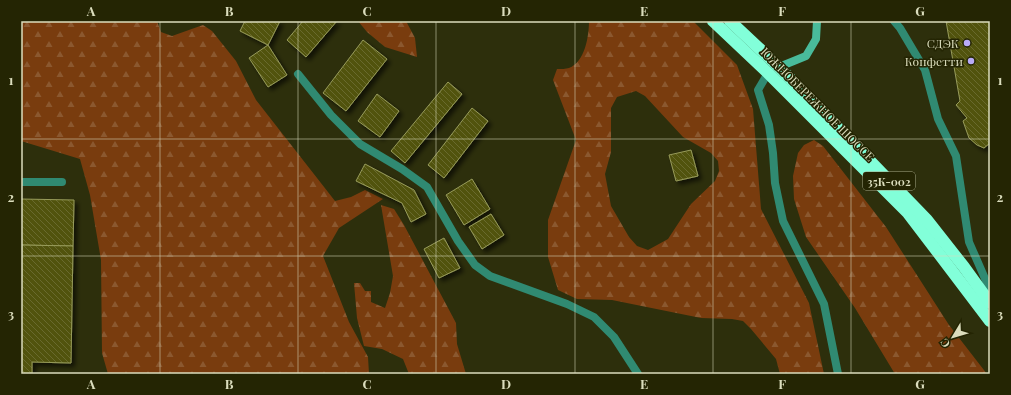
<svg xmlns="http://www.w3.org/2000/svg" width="1011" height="395" font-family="'Playfair Display',serif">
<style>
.forest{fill:url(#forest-firs);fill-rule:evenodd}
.building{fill:url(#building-back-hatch);stroke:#979b5a;filter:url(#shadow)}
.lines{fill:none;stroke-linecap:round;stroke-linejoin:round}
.lane{stroke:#308a72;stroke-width:8}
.street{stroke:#308a72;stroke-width:8}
.secondary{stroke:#49bb9b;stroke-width:8}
.highway{stroke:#82ffd9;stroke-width:12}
.grid{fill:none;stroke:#dbddbd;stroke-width:1;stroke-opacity:0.55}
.poi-dot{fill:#b8abf7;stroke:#242503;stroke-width:1.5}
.labels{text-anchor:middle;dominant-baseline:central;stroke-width:3;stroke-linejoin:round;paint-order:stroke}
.shield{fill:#242503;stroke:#a4a685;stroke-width:1}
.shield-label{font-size:11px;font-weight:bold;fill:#dbddbd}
.poi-label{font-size:12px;fill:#dbddbd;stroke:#242503;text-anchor:end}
.street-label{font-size:12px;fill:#dbddbd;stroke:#242503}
.neatline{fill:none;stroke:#dbddbd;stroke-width:1.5}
.grid-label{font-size:13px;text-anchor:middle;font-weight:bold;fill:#dbddbd}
</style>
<defs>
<pattern id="forest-firs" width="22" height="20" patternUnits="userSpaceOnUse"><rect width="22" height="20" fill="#793c0e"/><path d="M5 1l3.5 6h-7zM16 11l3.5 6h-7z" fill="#8b582f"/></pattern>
<pattern id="building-back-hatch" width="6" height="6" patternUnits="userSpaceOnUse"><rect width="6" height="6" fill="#51530d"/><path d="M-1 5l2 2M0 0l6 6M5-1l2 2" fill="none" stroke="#696b2e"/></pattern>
<filter id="shadow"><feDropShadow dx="3.5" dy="3.5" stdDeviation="2" flood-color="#0009"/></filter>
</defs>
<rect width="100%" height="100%" fill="#2d2f0c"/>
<g class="forest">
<path d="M 21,21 L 157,21 L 161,32 L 172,36 L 203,25 L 212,31 L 236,61 L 256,100 L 335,201 L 351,197 L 365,190 L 383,199 L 339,228 L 323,256 L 349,322 L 368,357 L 369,374 L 108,374 L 102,353 L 101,260 L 90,195 L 80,159 L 21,141 Z"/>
<path d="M 358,21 L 406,21 L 415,38 L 417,57 L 385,47 L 367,32 Z"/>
<path d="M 589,21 L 693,21 L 737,65 L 753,109 L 761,209 L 809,303 L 824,374 L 780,374 L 776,359 L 751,329 L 743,321 L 732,319 L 701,318 L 612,300 L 577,299 L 558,290 L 548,257 L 548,220 L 576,140 L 553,80 L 557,69 C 561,69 566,69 569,68 C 585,62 589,36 589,21 ZM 636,91 L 645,96 L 683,137 L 711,153 L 718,161 L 719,171 L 715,181 L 691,204 L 668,239 L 648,250 L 637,246 L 629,237 L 611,206 L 605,174 L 611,152 L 611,108 L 617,97 Z"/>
<path d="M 814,140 L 823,146 L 886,227 L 949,325 L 987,374 L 895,374 L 855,308 L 806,237 L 794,199 L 793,176 L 798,153 L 804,145 Z"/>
<path d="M 381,205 L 394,209 L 404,225 L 456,323 L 457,344 L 466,374 L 409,374 L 403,359 L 382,349 L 364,346 L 357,318 L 354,283 L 360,283 L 365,291 L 371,291 L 371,302 L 385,308 L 390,293 L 393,276 Z"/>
</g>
<g class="building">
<path d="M 245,21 L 280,21 L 268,45 L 240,31 Z"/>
<path d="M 303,21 L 337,21 L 306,57 L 287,40 Z"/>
<path d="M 946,21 L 990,21 L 990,143 L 984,148 L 977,145 L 969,138 L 963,121 L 967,118 L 956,105 L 960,101 Z"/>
<path d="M 363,40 L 387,59 L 346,111 L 323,93 Z"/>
<path d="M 268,45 L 287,75 L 268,87 L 249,58 Z"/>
<path d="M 448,82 L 462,94 L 405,163 L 391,151 Z"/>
<path d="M 377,94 L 399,111 L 380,137 L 358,121 Z"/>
<path d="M 472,108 L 488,121 L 444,178 L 428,165 Z"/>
<path d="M 691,150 L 698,176 L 676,181 L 669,155 Z"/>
<path d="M 365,164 L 414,190 L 426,214 L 411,222 L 402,203 L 356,181 Z"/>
<path d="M 472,179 L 490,209 L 464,225 L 446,195 Z"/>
<path d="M 21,199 L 74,200 L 73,246 L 21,245 Z"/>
<path d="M 491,214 L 504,235 L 482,249 L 469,227 Z"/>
<path d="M 444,238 L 460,268 L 439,278 L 424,249 Z"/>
<path d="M 22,245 L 73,246 L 71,363 L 32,362 L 32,374 L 21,374 Z"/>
</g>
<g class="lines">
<g class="lane">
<path d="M 894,21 L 900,28 L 925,70 L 938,119 L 956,156 L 969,242 L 990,290"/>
<path d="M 298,74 L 331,115 L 360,144 L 402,169 L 427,187 L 458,241 L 475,265 L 490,276 L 567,304 L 594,317 L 614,337 L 638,374"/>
<path d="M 21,182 L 62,182"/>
</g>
<path class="street" d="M 768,73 L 758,90 L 769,125 L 773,153 L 775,183 L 783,221 L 824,304 L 838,374"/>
<path class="secondary" d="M 779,67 L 806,56 L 816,39 L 817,21"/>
<g class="highway">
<path d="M 713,21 L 768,73 L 908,213 L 990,321"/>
<path d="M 730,21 L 779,67 L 927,220 L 964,267 L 990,303"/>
</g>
</g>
<path class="grid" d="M 160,21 L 160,374M 298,21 L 298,374M 436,21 L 436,374M 575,21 L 575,374M 713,21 L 713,374M 851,21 L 851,374M 21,139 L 990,139M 21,256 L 990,256"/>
<g class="poi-dot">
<circle cx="967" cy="43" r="4"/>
<circle cx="971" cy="61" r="4"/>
</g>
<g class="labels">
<rect class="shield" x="863" y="172" width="52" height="18" rx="3"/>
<g class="shield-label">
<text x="889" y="181">35К-002</text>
</g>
<g class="poi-label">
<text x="959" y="43">СДЭК</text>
<text x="963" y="61">Конфетти</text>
</g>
<g class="street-label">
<text transform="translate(818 104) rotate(45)">ЮЖНОБЕРЕЖНОЕ ШОССЕ</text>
</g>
</g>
<rect width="1011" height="395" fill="none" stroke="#242503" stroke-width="44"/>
<g transform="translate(953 337) rotate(232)" stroke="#242503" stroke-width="3" paint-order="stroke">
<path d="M0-3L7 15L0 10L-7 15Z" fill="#dbddbd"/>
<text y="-6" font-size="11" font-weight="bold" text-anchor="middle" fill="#dbddbd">С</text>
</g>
<rect x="22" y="22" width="967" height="351" class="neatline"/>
<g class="grid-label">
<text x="91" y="16">A</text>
<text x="229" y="16">B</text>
<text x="367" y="16">C</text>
<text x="506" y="16">D</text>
<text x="644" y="16">E</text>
<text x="782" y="16">F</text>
<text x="920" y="16">G</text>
<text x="11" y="85">1</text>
<text x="1000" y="85">1</text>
<text x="11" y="202">2</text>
<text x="1000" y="202">2</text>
<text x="11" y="319">3</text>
<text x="1000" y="319">3</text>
<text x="91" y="389">A</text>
<text x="229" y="389">B</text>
<text x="367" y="389">C</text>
<text x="506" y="389">D</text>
<text x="644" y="389">E</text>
<text x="782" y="389">F</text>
<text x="920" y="389">G</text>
</g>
</svg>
